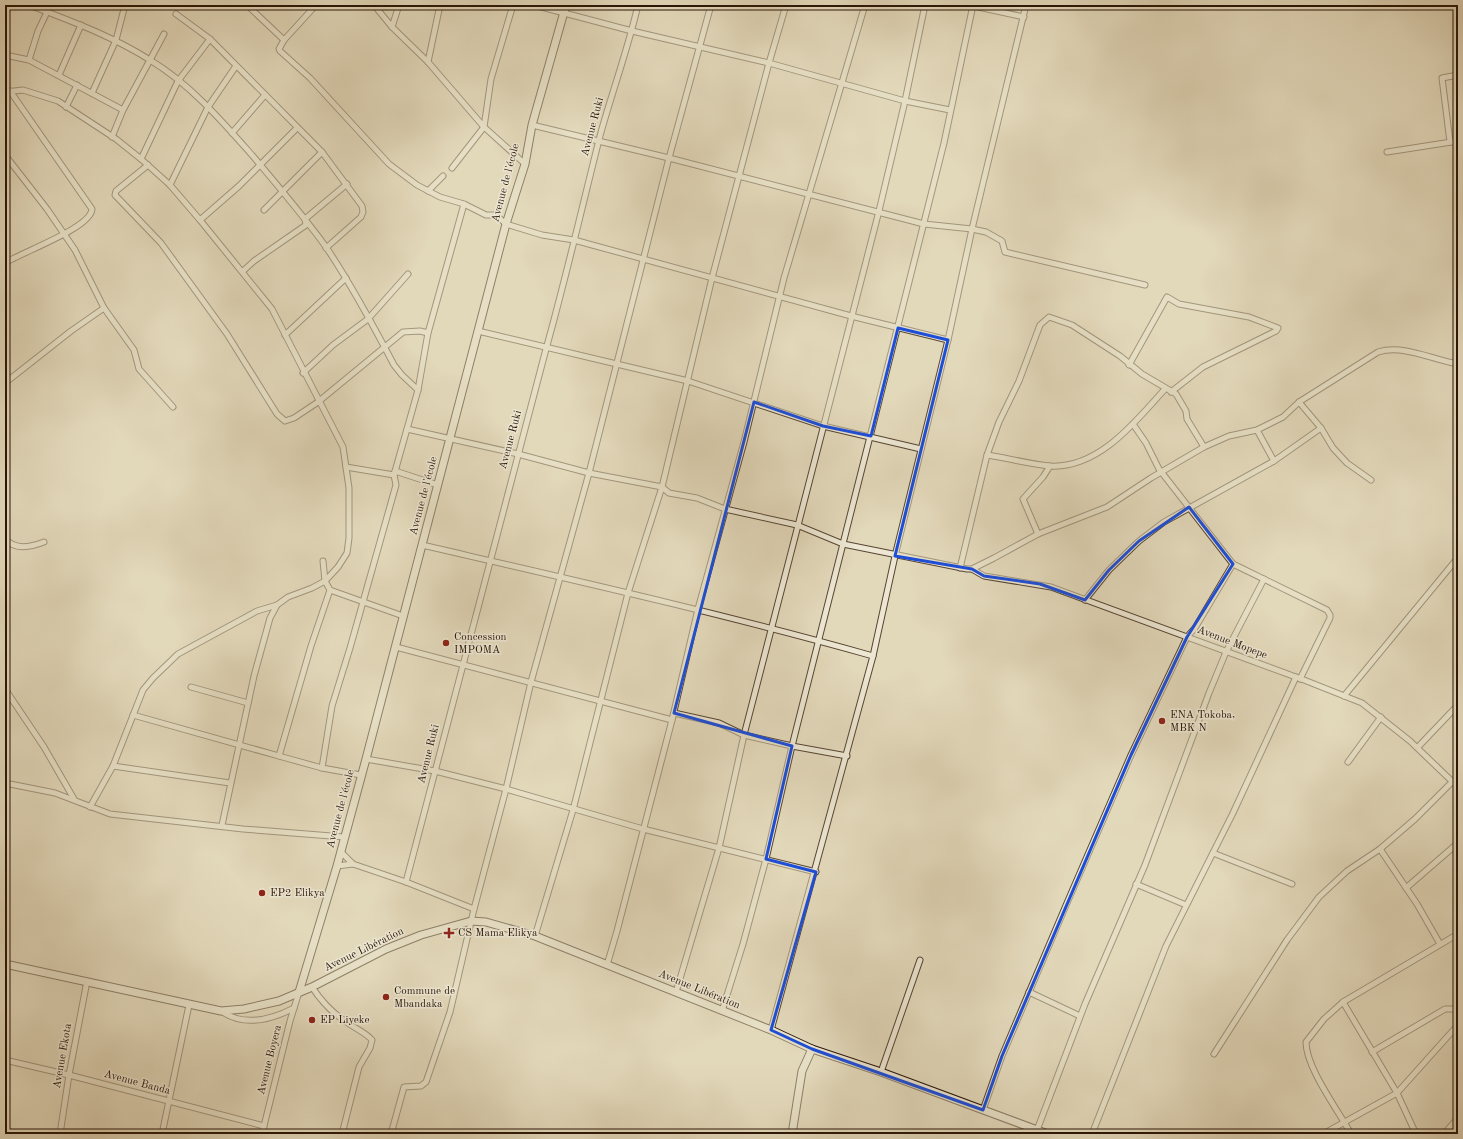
<svg xmlns="http://www.w3.org/2000/svg" width="1463" height="1139" font-family="'Old Standard TT',serif">
<style>
.lines{fill:none;stroke-linecap:round;stroke-linejoin:round}
.street-casing{stroke:#574633;stroke-width:7}
.secondary-casing{stroke:#291506;stroke-width:9}
.street{stroke:#ece6d2;stroke-width:5}
.secondary{stroke:#ece6d2;stroke-width:7}
.marked{fill:none;stroke:#1d4ed8;stroke-width:3;stroke-linejoin:round}
.poi-dot{fill:#8f2418;stroke:#ece6d2;stroke-width:1.5}
.labels{text-anchor:middle;dominant-baseline:central;stroke-width:3;stroke-linejoin:round;paint-order:stroke}
.street-label{font-size:11px;fill:#291506;stroke:#ece6d2}
.poi-label{font-size:11px;fill:#291506;stroke:#ece6d2;text-anchor:start}
</style>
<rect width="100%" height="100%" fill="#e2d8ba"/>
<filter id="stains"><feTurbulence type="fractalNoise" baseFrequency=".005" numOctaves="4"/><feColorMatrix values="0 0 0 0 .2 0 0 0 0 .09 0 0 0 0 .02 0 0 0 .5 -.17"/></filter>
<radialGradient id="worn" r=".72"><stop offset=".6" stop-color="#630" stop-opacity="0"/><stop offset="1" stop-color="#630" stop-opacity=".3"/></radialGradient>
<g class="lines">
<g class="street-casing">
<g id="street">
<path d="M 29,5 C 71,21 112,36 150,60 C 190,84 222,121 252,155 C 277,185 303,215 326,247 C 351,284 373,325 394,365 L 402,375 L 418,390"/>
<path d="M 247,5 L 284,40"/>
<path d="M 316,5 L 284,40 L 279,49 L 280,51 L 310,78 L 389,164 L 417,185 L 440,197 L 464,204 L 486,215 L 496,215 L 506,224 L 542,235 L 574,240 L 851,316 L 948,340"/>
<path d="M 374,5 L 392,27 L 428,62 L 484,127 L 525,164"/>
<path d="M 534,5 L 632,31 L 769,63 L 905,101 L 950,110"/>
<path d="M 969,5 L 1024,17"/>
<path d="M 176,14 L 210,39 L 322,152 L 362,206 L 363,212 L 361,217 L 326,248"/>
<path d="M 5,16 L 9,5"/>
<path d="M 392,27 L 399,5"/>
<path d="M 5,55 L 29,60 L 123,110"/>
<path d="M 29,60 L 38,31 L 47,12"/>
<path d="M 428,62 L 440,5"/>
<path d="M 59,75 L 81,25"/>
<path d="M 5,92 L 23,90 L 58,101 L 116,139 L 141,159 L 170,185 L 200,220 L 272,309 L 343,447 L 349,488 L 349,538 L 347,553 L 338,567 L 325,581 L 312,588 L 288,597 L 277,605 L 270,618 L 254,676 L 222,825"/>
<path d="M 92,93 L 116,40 L 125,5"/>
<path d="M 66,107 L 77,85"/>
<path d="M 532,125 L 669,158 L 924,224 L 972,229 L 986,232 L 1002,241 L 1005,252 L 1145,285"/>
<path d="M 232,133 L 265,95"/>
<path d="M 112,137 L 123,110 L 164,34"/>
<path d="M 1450,142 L 1442,78 L 1458,75"/>
<path d="M 1387,152 L 1458,141"/>
<path d="M 5,155 L 47,209 L 75,250 L 104,308 L 71,331 L 5,383"/>
<path d="M 141,159 L 178,81 L 210,39"/>
<path d="M 148,165 L 116,191 L 115,195 L 161,243 L 227,334 L 277,414 L 285,421 L 294,418 L 318,402 L 403,332 L 420,331 L 428,333 L 418,390 L 394,475 L 346,467"/>
<path d="M 452,168 L 484,127 L 491,79 L 513,5"/>
<path d="M 170,185 L 208,107 L 236,66"/>
<path d="M 428,191 L 443,176"/>
<path d="M 264,210 L 322,152"/>
<path d="M 200,220 L 239,186 L 297,128"/>
<path d="M 5,263 C 22,252 91,228 92,209 L 10,91"/>
<path d="M 243,271 L 254,261 L 306,225 L 305,219 L 347,184"/>
<path d="M 104,308 L 134,350 L 139,369 L 173,407"/>
<path d="M 478,331 L 688,381 L 823,426 L 921,449"/>
<path d="M 428,333 L 464,204"/>
<path d="M 285,335 L 346,278"/>
<path d="M 1129,365 L 1167,297 L 1179,304 L 1249,317 L 1278,328 L 1276,331 L 1203,367 L 1171,392"/>
<path d="M 303,373 L 333,345 L 368,319 L 408,274"/>
<path d="M 1299,402 L 1321,428 L 1333,448 L 1347,463 L 1371,480"/>
<path d="M 407,429 L 518,454 L 589,473 L 662,487 L 669,493 L 697,498 L 725,509 L 797,525 L 843,544 L 967,569 L 972,569 L 994,558 L 1038,534 L 1107,507 L 1151,478 L 1204,447 L 1229,436 L 1257,430 L 1283,417 L 1299,402 L 1378,352 C 1404,344 1432,360 1458,364"/>
<path d="M 1257,430 L 1274,461"/>
<path d="M 987,455 C 1007,458 1029,464 1050,466 C 1099,469 1136,421 1165,389"/>
<path d="M 395,471 L 438,485"/>
<path d="M 1038,534 L 1023,499 L 1043,477 L 1050,466"/>
<path d="M 5,538 C 14,551 31,547 44,542"/>
<path d="M 422,545 C 573,580 724,614 873,656"/>
<path d="M 323,561 L 325,581 L 330,590 L 403,616"/>
<path d="M 1233,564 L 1327,610 L 1330,615 L 1330,618 L 1300,679"/>
<path d="M 960,568 L 987,455 L 999,422 L 1019,381 L 1040,325 L 1049,317 L 1072,325 L 1120,356 L 1142,374 L 1176,394 L 1186,411 L 1187,419 L 1204,447"/>
<path d="M 972,569 L 984,576 L 1051,587 L 1304,680 L 1362,703 L 1410,741 L 1458,787"/>
<path d="M 1085,600 L 1109,570 L 1139,541 L 1164,522 L 1274,461 L 1321,428"/>
<path d="M 396,647 L 672,720"/>
<path d="M 191,687 L 248,703"/>
<path d="M 5,689 L 44,747 L 74,799"/>
<path d="M 1344,696 L 1456,560"/>
<path d="M 674,713 L 719,723 L 744,735 L 792,746 L 847,756"/>
<path d="M 133,715 L 286,758 L 322,768 L 361,775"/>
<path d="M 1418,747 L 1458,705"/>
<path d="M 279,756 L 311,646 L 330,590"/>
<path d="M 366,759 L 435,771 L 506,789 L 643,829 L 816,872"/>
<path d="M 1348,762 L 1381,717"/>
<path d="M 113,766 L 230,783"/>
<path d="M 322,768 L 332,706 L 350,648 L 396,485 L 394,475"/>
<path d="M 5,783 L 55,793 L 110,814 L 243,829 L 344,837"/>
<path d="M 90,807 L 113,766 L 143,690 L 153,678 L 178,654 L 257,611 L 277,605"/>
<path d="M 1380,849 L 1417,904 L 1440,944"/>
<path d="M 341,852 L 353,864 L 406,882 L 474,909"/>
<path d="M 1213,853 L 1292,884"/>
<path d="M 337,866 L 353,864"/>
<path d="M 406,882 L 546,349 C 566,278 582,207 600,136 C 612,92 628,49 638,5"/>
<path d="M 1136,884 L 1186,905"/>
<path d="M 1406,888 L 1458,843"/>
<path d="M 535,936 L 573,810 L 628,593 L 662,487 L 712,278 L 769,63 L 786,5"/>
<path d="M 607,965 L 617,931 L 672,720 L 698,609 L 744,442 L 784,278 L 865,5"/>
<path d="M 312,987 C 323,1004 334,1015 351,1025 C 358,1030 366,1033 372,1040 L 370,1048 L 359,1067 L 342,1134"/>
<path d="M 676,992 L 719,848 L 744,735 L 879,211 L 905,101 L 925,5"/>
<path d="M 1029,992 L 1080,1016"/>
<path d="M 221,1011 C 244,1027 271,1020 294,1008"/>
<path d="M 722,1011 L 743,944 L 766,859 L 792,746 L 944,143 L 973,5"/>
<path d="M 771,1030 L 873,656 L 895,556 L 948,340 L 972,229 L 1026,5"/>
<path d="M 1372,1052 L 1445,1009 L 1458,1009"/>
<path d="M 1214,1054 L 1287,940 L 1319,897 L 1347,871 L 1380,849 L 1415,819 L 1452,782"/>
<path d="M 5,1060 L 69,1075 L 264,1126"/>
<path d="M 881,1072 L 920,960"/>
<path d="M 983,1110 L 1002,1056 L 1067,903 L 1131,755 L 1187,637 L 1195,628 L 1233,564 L 1159,469 L 1146,443 L 1133,424"/>
<path d="M 1037,1130 L 1085,1004 L 1145,865 L 1209,693 L 1226,652 L 1264,579"/>
<path d="M 60,1134 L 69,1075 L 87,981"/>
<path d="M 162,1134 L 189,1005"/>
<path d="M 262,1134 L 290,1021 L 299,992"/>
<path d="M 391,1134 L 404,1087 L 421,1086 L 426,1082 L 450,1012 L 474,909 L 506,789 L 531,682 L 589,473 L 669,158 L 711,5"/>
<path d="M 1092,1134 L 1166,946 L 1233,813 L 1296,677"/>
<path d="M 1323,1134 L 1397,1093 L 1343,1002"/>
<path d="M 1351,1134 C 1338,1110 1306,1068 1306,1042 L 1324,1019 L 1343,1002 L 1458,934"/>
<path d="M 1416,1134 L 1397,1093 L 1458,1025"/>
<path d="M 1444,1134 L 1458,1118"/>
</g>
</g>
<g class="secondary-casing">
<g id="secondary">
<path d="M 5,964 L 221,1011 L 244,1009 L 279,1001 L 312,987 L 386,949 L 421,935 L 471,921 L 486,922 L 535,936 L 771,1030 L 812,1049 L 881,1072 L 1048,1134"/>
<path d="M 299,992 L 337,866 L 366,759 L 506,224 L 525,164 L 532,125 L 566,5"/>
<path d="M 792,1134 L 802,1071 L 812,1049"/>
</g>
</g>
<use href="#street" class="street"/>
<use href="#secondary" class="secondary"/>
</g>
<path d="M0 0H1463V1139H0ZM 898,328 L 948,340 L 895,556 L 972,569 L 984,576 L 1040,584 L 1085,600 L 1109,570 L 1139,541 L 1189,507 L 1233,564 L 1187,637 L 1131,755 L 1002,1056 L 983,1110 L 812,1049 L 771,1030 L 816,872 L 766,859 L 792,746 L 674,713 L 754,402 L 823,426 L 871,436 Z" fill="#e2d8ba" fill-opacity=".55" fill-rule="evenodd"/>
<path class="marked" d="M 898,328 L 948,340 L 895,556 L 972,569 L 984,576 L 1040,584 L 1085,600 L 1109,570 L 1139,541 L 1189,507 L 1233,564 L 1187,637 L 1131,755 L 1002,1056 L 983,1110 L 812,1049 L 771,1030 L 816,872 L 766,859 L 792,746 L 674,713 L 754,402 L 823,426 L 871,436 Z"/>
<g class="poi-dot">
<circle cx="446" cy="643" r="4"/>
<circle cx="1162" cy="721" r="4"/>
<circle cx="262" cy="893" r="4"/>
<path d="M447 927h4v4h4v4h-4v4h-4v-4h-4v-4h4z"/>
<circle cx="386" cy="997" r="4"/>
<circle cx="312" cy="1020" r="4"/>
</g>
<g class="labels">
<g class="street-label">
<text transform="translate(593 127) rotate(-75)">Avenue Ruki</text>
<text transform="translate(506 183) rotate(-75)">Avenue de l'école</text>
<text transform="translate(511 440) rotate(-75)">Avenue Ruki</text>
<text transform="translate(424 496) rotate(-75)">Avenue de l'école</text>
<text transform="translate(1232 643) rotate(21)">Avenue Mopepe</text>
<text transform="translate(429 754) rotate(-76)">Avenue Ruki</text>
<text transform="translate(341 809) rotate(-75)">Avenue de l'école</text>
<text transform="translate(364 950) rotate(-26)">Avenue Libération</text>
<text transform="translate(699 990) rotate(22)">Avenue Libération</text>
<text transform="translate(63 1056) rotate(-80)">Avenue Ekota</text>
<text transform="translate(270 1060) rotate(-76)">Avenue Boyera</text>
<text transform="translate(137 1083) rotate(15)">Avenue Banda</text>
</g>
<g class="poi-label">
<text x="454" y="637">Concession<tspan x="454" dy="13">IMPOMA</tspan></text>
<text x="1170" y="715">ENA Tokoba,<tspan x="1170" dy="13">MBK N</tspan></text>
<text x="270" y="893">EP2 Elikya</text>
<text x="458" y="933">CS Mama Elikya</text>
<text x="394" y="991">Commune de<tspan x="394" dy="13">Mbandaka</tspan></text>
<text x="320" y="1020">EP Liyeke</text>
</g>
</g>
<rect width="1463" height="1139" fill="none" stroke="#e2d8ba" stroke-width="20"/>
<rect x="6" y="6" width="1451" height="1127" fill="none" stroke="#291506" stroke-width="2"/>
<rect x="10" y="10" width="1443" height="1119" fill="none" stroke="#291506"/>
<rect width="100%" height="100%" filter="url(#stains)"/>
<rect width="100%" height="100%" fill="url(#worn)"/>
</svg>
